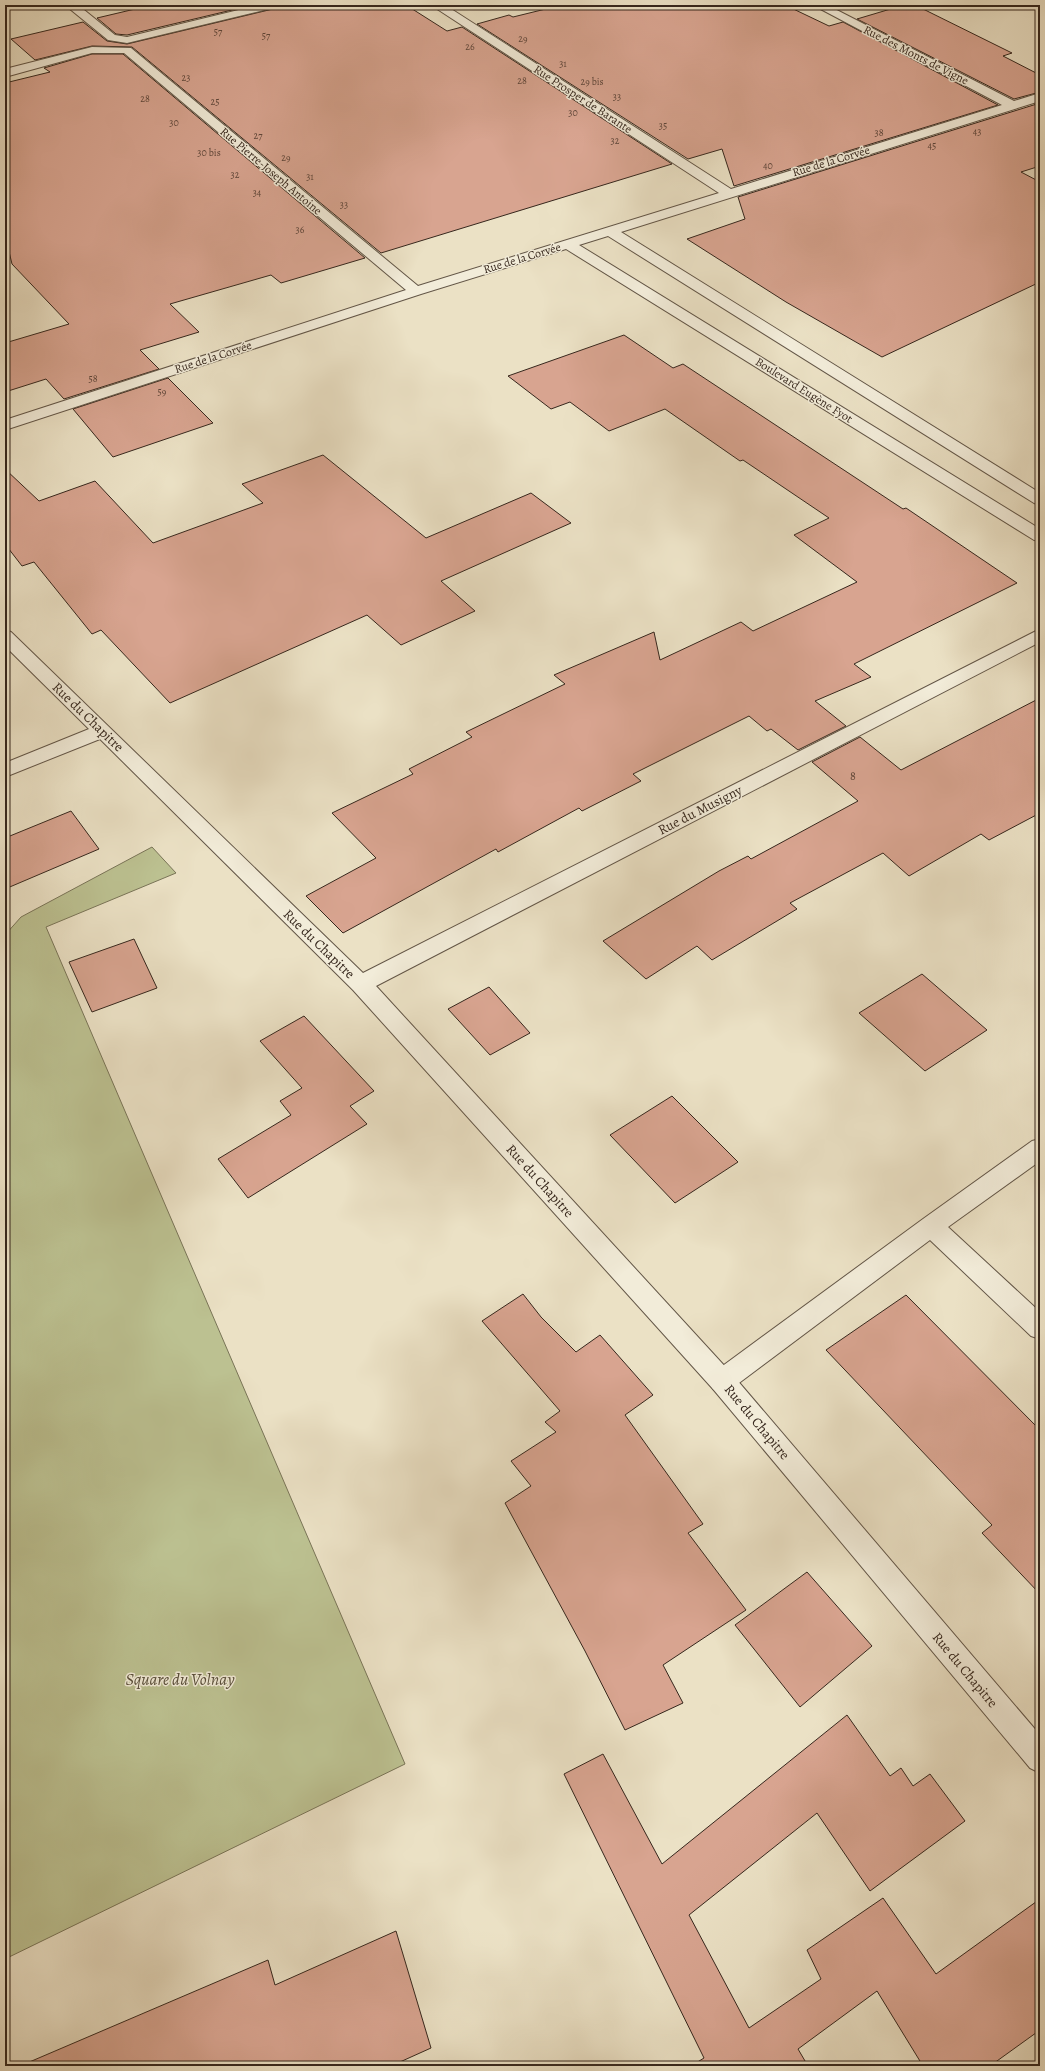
<svg xmlns="http://www.w3.org/2000/svg" width="1045" height="2071" font-family="Alegreya,serif">
<style>
.green{fill:#bcc191;stroke:#797457}
.building{fill:#d8a490;stroke:#36271d}
.lines{fill:none;stroke-linecap:round;stroke-linejoin:round}
.service-casing{stroke:#635647;stroke-width:2}
.minor-casing{stroke:#635647;stroke-width:2}
.service{fill:#f2ecd9;fill-rule:evenodd}
.minor{fill:#f2ecd9;fill-rule:evenodd}
.labels{text-anchor:middle;dominant-baseline:central;stroke-width:3;stroke-linejoin:round;paint-order:stroke}
.far-number-label{font-size:10px;fill:#5e463a}
.far-street-label{font-size:12px;fill:#36271d;stroke:#f2ecd9}
.number-label{font-size:12px;fill:#5e463a}
.street-label{font-size:14px;fill:#36271d;stroke:#f2ecd9}
.near-park-label{font-size:17px;font-style:italic;fill:#584e3a;stroke:#f2ecd9}
</style>
<rect width="100%" height="100%" fill="#ebe1c5"/>
<filter id="stains"><feTurbulence type="fractalNoise" baseFrequency=".005" numOctaves="4"/><feColorMatrix values="0 0 0 0 .2 0 0 0 0 .09 0 0 0 0 .02 0 0 0 .5 -.17"/></filter>
<radialGradient id="worn" r=".72"><stop offset=".6" stop-color="#630" stop-opacity="0"/><stop offset="1" stop-color="#630" stop-opacity=".3"/></radialGradient>
<path class="green" d="M 152,847 L 176,873 L 46,927 L 405,1764 L 5,1959 L 5,935 L 21,917 Z"/>
<g class="building">
<path d="M 152,5 L 157,5 L 164,9 L 182,5 L 253,5 L 127,35 L 116,34 L 97,18 Z"/>
<path d="M 280,5 L 406,5 L 447,31 L 462,27 L 672,164 L 381,253 L 132,47 L 92,46 L 35,60 L 11,39 L 83,22 L 107,41 L 127,44 L 277,8 Z"/>
<path d="M 562,5 L 785,5 L 829,26 L 843,22 L 998,105 L 734,186 L 722,149 L 688,159 L 477,24 L 509,15 L 513,17 Z"/>
<path d="M 904,5 L 915,5 L 1012,53 L 1003,56 L 1040,75 L 1040,92 L 1014,99 L 857,19 Z"/>
<path d="M 92,54 L 123,54 L 365,258 L 281,283 L 271,275 L 170,304 L 199,332 L 140,350 L 159,369 L 64,399 L 46,379 L 5,392 L 5,343 L 69,324 L 12,264 L 5,235 L 5,83 L 50,72 L 44,68 Z"/>
<path d="M 1040,103 L 1040,166 L 1021,172 L 1040,182 L 1040,282 L 882,357 L 786,302 L 687,239 L 745,219 L 738,197 Z"/>
<path d="M 624,335 L 673,368 L 683,364 L 903,509 L 906,508 L 1017,583 L 854,664 L 871,677 L 815,701 L 846,726 L 798,750 L 771,729 L 767,731 L 749,716 L 633,774 L 641,781 L 582,811 L 579,808 L 498,852 L 496,849 L 343,933 L 306,896 L 376,858 L 332,813 L 413,774 L 409,769 L 472,737 L 466,732 L 565,684 L 554,675 L 654,632 L 660,660 L 741,622 L 753,631 L 857,582 L 794,535 L 829,518 L 743,460 L 740,461 L 665,409 L 609,431 L 570,402 L 551,409 L 508,376 Z"/>
<path d="M 168,378 L 213,423 L 113,457 L 73,409 Z"/>
<path d="M 323,455 L 426,538 L 531,493 L 571,523 L 441,581 L 475,611 L 401,645 L 367,615 L 170,703 L 101,630 L 92,634 L 34,562 L 22,566 L 5,544 L 5,469 L 39,501 L 95,481 L 153,543 L 263,503 L 242,484 Z"/>
<path d="M 1040,698 L 1040,813 L 989,840 L 981,834 L 909,876 L 883,853 L 790,903 L 797,909 L 712,960 L 697,946 L 646,979 L 603,941 L 719,871 L 748,856 L 751,859 L 858,801 L 812,762 L 860,737 L 901,770 Z"/>
<path d="M 71,811 L 99,849 L 5,889 L 5,838 Z"/>
<path d="M 134,939 L 157,988 L 92,1012 L 69,962 Z"/>
<path d="M 922,974 L 987,1030 L 925,1071 L 859,1013 Z"/>
<path d="M 489,987 L 530,1033 L 490,1055 L 448,1009 Z"/>
<path d="M 304,1016 L 374,1091 L 350,1106 L 367,1124 L 248,1198 L 218,1159 L 291,1115 L 280,1101 L 302,1088 L 260,1041 Z"/>
<path d="M 672,1096 L 738,1162 L 675,1203 L 610,1135 Z"/>
<path d="M 523,1294 L 541,1317 L 576,1352 L 600,1335 L 653,1395 L 625,1415 L 703,1524 L 688,1533 L 746,1610 L 663,1665 L 683,1703 L 625,1730 L 585,1651 L 505,1503 L 531,1486 L 511,1461 L 556,1432 L 545,1422 L 560,1411 L 482,1321 Z"/>
<path d="M 906,1295 L 1040,1430 L 1040,1594 L 982,1533 L 992,1525 L 826,1350 Z"/>
<path d="M 807,1572 L 872,1646 L 800,1707 L 735,1625 Z"/>
<path d="M 847,1715 L 890,1776 L 901,1768 L 913,1786 L 930,1774 L 965,1821 L 870,1891 L 817,1813 L 689,1915 L 749,2028 L 821,1979 L 807,1950 L 883,1898 L 936,1974 L 1040,1899 L 1040,2030 L 990,2066 L 923,2066 L 877,1991 L 798,2049 L 808,2066 L 691,2066 L 704,2058 L 564,1774 L 603,1754 L 662,1864 Z"/>
<path d="M 396,1931 L 431,2048 L 391,2066 L 20,2066 L 268,1960 L 275,1985 Z"/>
</g>
<g class="lines">
<g class="service-casing">
<path id="service" d="M 1040,1139 L 1040,1161 L 948,1227 L 1040,1312 L 1040,1339 L 1031,1336 L 930,1240 L 731,1389 L 722,1393 L 713,1389 L 709,1381 L 713,1373 L 923,1219 L 1032,1141 Z"/>
</g>
<g class="minor-casing">
<g id="minor">
<path d="M 65,5 L 78,5 L 115,35 L 127,37 L 259,5 L 279,5 L 277,7 L 127,43 L 108,40 Z"/>
<path d="M 431,5 L 445,5 L 731,189 L 1002,105 L 813,5 L 827,5 L 1014,101 L 1040,93 L 1040,101 L 621,232 L 1040,493 L 1040,505 L 1034,503 L 608,236 L 579,245 L 1040,529 L 1040,541 L 1034,540 L 566,249 L 421,294 L 5,430 L 5,420 L 406,290 L 124,53 L 92,53 L 5,77 L 5,69 L 92,47 L 131,48 L 418,286 L 719,193 Z"/>
<path d="M 1040,629 L 1040,642 L 376,986 L 731,1373 L 1040,1735 L 1040,1773 L 1030,1768 L 713,1389 L 353,990 L 100,739 L 5,777 L 5,763 L 89,729 L 5,646 L 5,630 L 11,632 L 363,973 Z"/>
</g>
</g>
<use href="#service" class="service"/>
<use href="#minor" class="minor"/>
</g>
<g class="labels">
<g class="far-number-label">
<text x="218" y="31">57</text>
<text x="266" y="35">57</text>
<text x="523" y="38">29</text>
<text x="470" y="46">26</text>
<text x="563" y="63">31</text>
<text x="186" y="77">23</text>
<text x="522" y="80">28</text>
<text x="592" y="81">29 bis</text>
<text x="617" y="96">33</text>
<text x="145" y="98">28</text>
<text x="215" y="101">25</text>
<text x="573" y="112">30</text>
<text x="174" y="122">30</text>
<text x="663" y="125">35</text>
<text x="977" y="131">43</text>
<text x="879" y="132">38</text>
<text x="258" y="135">27</text>
<text x="615" y="140">32</text>
<text x="932" y="145">45</text>
<text x="209" y="152">30 bis</text>
<text x="286" y="157">29</text>
<text x="768" y="165">40</text>
<text x="235" y="174">32</text>
<text x="310" y="176">31</text>
<text x="257" y="192">34</text>
<text x="344" y="204">33</text>
<text x="300" y="229">36</text>
<text x="93" y="378">58</text>
<text x="162" y="391">59</text>
</g>
<g class="far-street-label">
<text transform="translate(916 55) rotate(27)">Rue des Monts de Vigne</text>
<text transform="translate(583 99) rotate(33)">Rue Prosper de Barante</text>
<text transform="translate(831 161) rotate(-17)">Rue de la Corvée</text>
<text transform="translate(271 171) rotate(40)">Rue Pierre-Joseph Antoine</text>
<text transform="translate(522 258) rotate(-17)">Rue de la Corvée</text>
<text transform="translate(213 357) rotate(-18)">Rue de la Corvée</text>
<text transform="translate(804 390) rotate(32)">Boulevard Eugène Fyot</text>
</g>
<g class="number-label">
<text x="853" y="776">8</text>
</g>
<g class="street-label">
<text transform="translate(88 717) rotate(44)">Rue du Chapitre</text>
<text transform="translate(700 810) rotate(-27)">Rue du Musigny</text>
<text transform="translate(319 944) rotate(44)">Rue du Chapitre</text>
<text transform="translate(540 1181) rotate(48)">Rue du Chapitre</text>
<text transform="translate(757 1422) rotate(50)">Rue du Chapitre</text>
<text transform="translate(965 1670) rotate(50)">Rue du Chapitre</text>
</g>
<g class="near-park-label">
<text x="180" y="1679">Square du Volnay</text>
</g>
</g>
<rect width="1045" height="2071" fill="none" stroke="#ebe1c5" stroke-width="20"/>
<rect x="6" y="6" width="1033" height="2059" fill="none" stroke="#36271d" stroke-width="2"/>
<rect x="10" y="10" width="1025" height="2051" fill="none" stroke="#36271d"/>
<rect width="100%" height="100%" filter="url(#stains)"/>
<rect width="100%" height="100%" fill="url(#worn)"/>
</svg>
